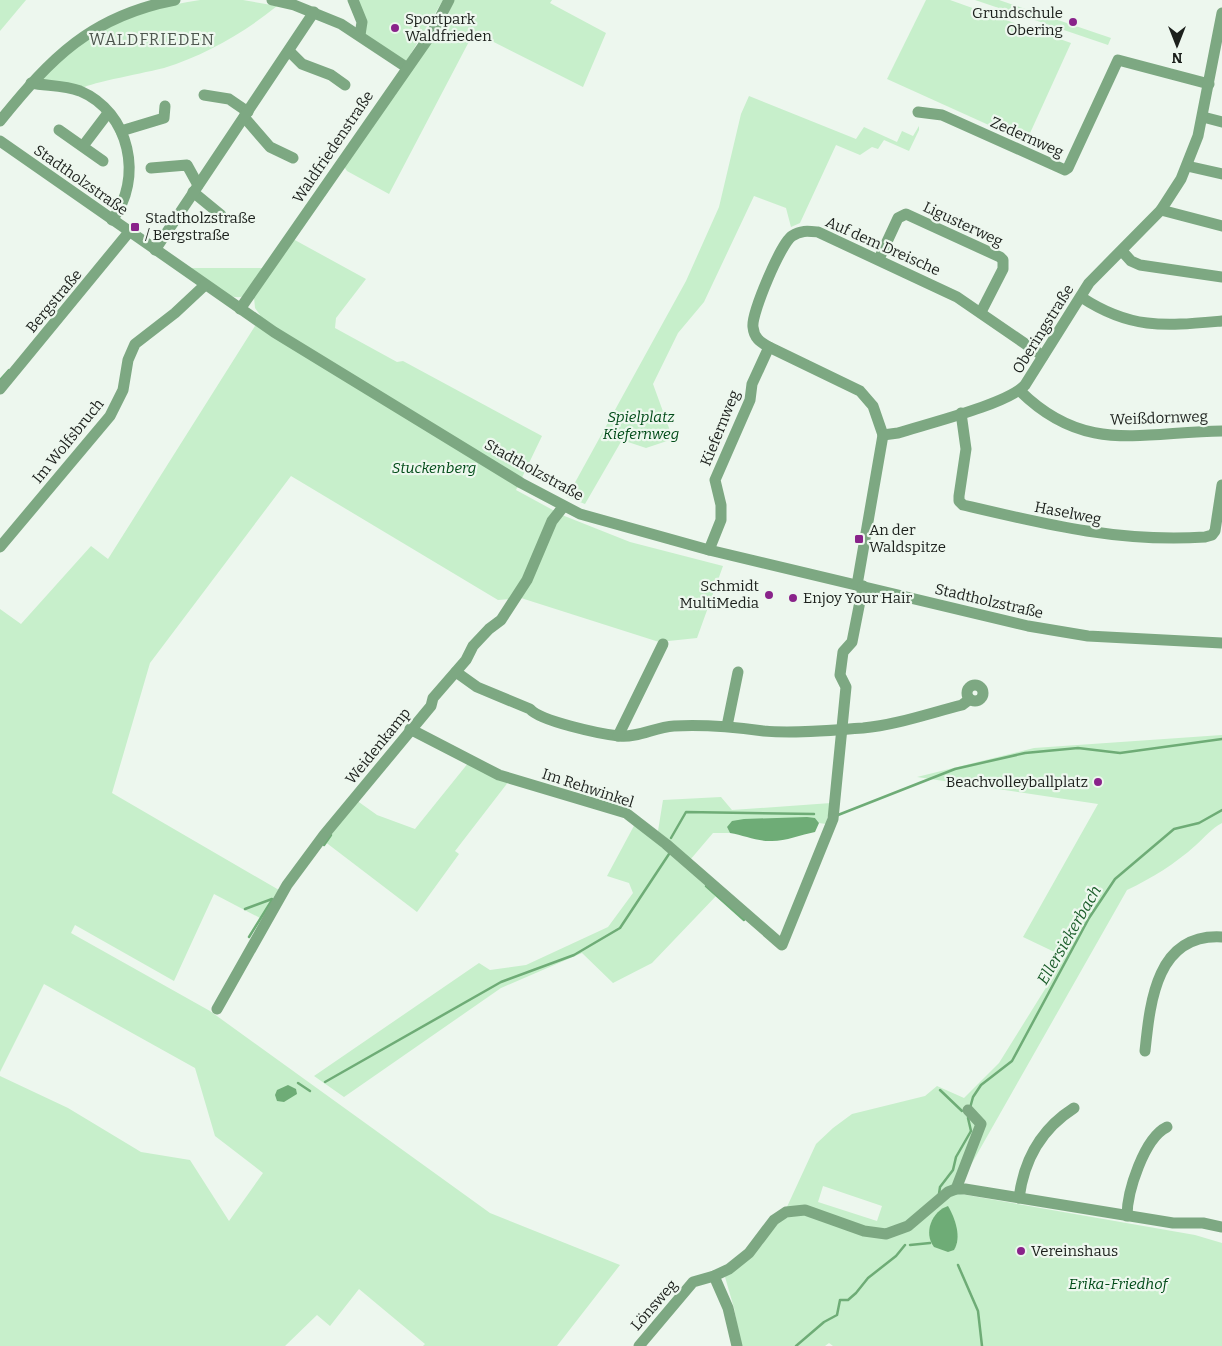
<svg xmlns="http://www.w3.org/2000/svg" width="1222" height="1346" font-family="Bitter,serif">
<style>
.green{fill:#c7efcb;fill-rule:evenodd}
.water{fill:#6eac76}
.lines{fill:none;stroke-linecap:round;stroke-linejoin:round}
.stream{stroke:#6eac76;stroke-width:2.5}
.minor{stroke:#7da882;stroke-width:11}
.poi-dot{fill:#89238a;stroke:#edf7ee;stroke-width:2}
.labels{text-anchor:middle;dominant-baseline:central;stroke-width:4.5;stroke-linejoin:round;paint-order:stroke}
.poi-label{font-size:15px;fill:#1c201c;stroke:#edf7ee;text-anchor:start}
.street-label{font-size:15px;fill:#1c201c;stroke:#edf7ee}
.park-label{font-size:15px;font-style:italic;fill:#004b18;stroke:#edf7ee}
.neighbourhood-label{font-size:16px;letter-spacing:1px;fill:#4d564e;stroke:#edf7ee}
.water-label{font-size:16px;font-style:italic;fill:#1a5c29;stroke:#edf7ee}
</style>
<rect width="100%" height="100%" fill="#edf7ee"/>
<g class="green">
<path d="M 0,0 L 26,0 L 0,31 Z"/>
<path d="M 200,0 L 243,0 L 277,6 C 244,33 205,55 164,68 C 149,72 89,83 83,88 L 44,82 L 42,76 C 58,62 75,45 93,34 C 125,16 164,5 200,0 Z"/>
<path d="M 350,0 L 443,0 L 404,65 L 365,37 Z"/>
<path d="M 454,0 L 552,0 L 550,3 L 606,33 L 583,87 L 474,32 L 389,194 L 347,171 L 343,165 L 447,17 Z"/>
<path d="M 926,0 L 950,0 L 1071,43 L 1026,142 L 887,79 Z"/>
<path d="M 975,0 L 999,0 L 1111,38 L 1108,45 Z"/>
<path d="M 749,96 L 856,139 L 864,127 L 897,142 L 902,131 L 913,136 L 919,126 L 919,130 L 909,151 L 884,140 L 878,149 L 872,147 L 860,155 L 836,145 L 800,223 L 791,227 L 786,208 L 754,196 L 704,302 L 678,333 L 653,384 L 673,439 L 646,448 L 622,440 L 585,504 L 567,497 L 686,281 L 719,207 L 741,114 Z"/>
<path d="M 293,239 L 366,279 L 336,318 L 335,328 L 397,362 L 403,361 L 542,436 L 516,490 L 562,515 L 630,542 L 723,566 L 697,638 L 659,642 L 521,598 L 498,600 L 291,476 L 150,663 L 112,793 L 279,890 L 262,919 L 214,894 L 174,981 L 75,925 L 71,933 L 210,1011 L 490,1213 L 620,1265 L 557,1346 L 423,1346 L 425,1344 L 359,1289 L 330,1326 L 317,1315 L 285,1346 L 0,1346 L 0,1076 L 68,1108 L 141,1152 L 190,1160 L 229,1221 L 263,1173 L 215,1136 L 195,1068 L 44,984 L 0,1072 L 0,609 L 21,624 L 91,546 L 108,559 L 255,326 L 260,315 L 255,308 L 254,297 Z"/>
<path d="M 189,268 L 265,268 C 259,276 254,288 247,294 C 232,307 201,277 189,268 Z"/>
<path d="M 1222,735 L 1222,823 C 1211,829 1205,837 1196,845 C 1175,864 1152,878 1127,890 L 955,1193 L 1195,1235 L 1222,1243 L 1222,1346 L 833,1346 L 829,1343 L 825,1346 L 741,1346 L 734,1308 L 725,1277 L 762,1245 L 786,1209 L 816,1144 L 833,1128 L 852,1114 L 925,1096 L 937,1086 L 964,1098 L 999,1063 L 1065,957 L 1023,937 L 1098,804 L 917,777 L 1034,748 ZM 823,1186 L 882,1206 L 877,1221 L 818,1202 Z"/>
<path d="M 469,762 L 509,781 L 455,851 L 459,854 L 417,912 L 324,841 L 356,800 L 377,815 L 415,829 Z"/>
<path d="M 721,797 L 732,810 L 831,803 L 826,824 L 819,823 L 815,818 L 727,827 L 730,833 L 713,833 L 690,860 L 658,831 L 663,800 Z"/>
<path d="M 636,822 L 717,895 L 652,963 L 613,983 L 582,953 L 501,988 L 344,1097 L 314,1076 L 479,963 L 490,970 L 526,965 L 608,927 L 633,893 L 629,883 L 607,876 Z"/>
</g>
<g class="water">
<path d="M 807,817 L 815,818 L 819,823 L 815,832 C 800,835 784,842 769,841 C 756,841 743,835 730,833 L 727,827 L 732,821 L 744,819 Z"/>
<path d="M 288,1085 L 296,1089 L 297,1094 L 284,1102 L 277,1101 L 275,1095 L 277,1090 Z"/>
<path d="M 948,1206 C 955,1218 962,1237 954,1250 L 948,1252 L 934,1247 C 923,1233 932,1211 948,1206 Z"/>
</g>
<g class="lines">
<g class="stream">
<path d="M 0,380 L 9,370"/>
<path d="M 838,815 L 955,769 L 1025,753 L 1078,748 L 1120,753 L 1222,739"/>
<path d="M 671,838 L 686,812 L 814,814"/>
<path d="M 324,845 L 331,835"/>
<path d="M 706,886 L 744,920"/>
<path d="M 245,909 L 272,899"/>
<path d="M 249,937 L 272,900"/>
<path d="M 325,1082 L 501,982 L 574,955 L 620,928 L 669,854"/>
<path d="M 298,1083 L 310,1091"/>
<path d="M 940,1090 L 962,1111"/>
<path d="M 970,1108 L 973,1097 L 981,1085 L 1012,1061 L 1089,918 L 1115,879 L 1174,829 L 1199,823 L 1222,810"/>
<path d="M 939,1194 L 940,1187 L 953,1170 L 956,1157 L 971,1131 L 968,1118"/>
<path d="M 910,1245 L 930,1243"/>
<path d="M 958,1265 L 978,1311 L 982,1346"/>
<path d="M 796,1346 L 824,1322 L 837,1315 L 840,1300 L 848,1300 L 856,1293 L 868,1278 L 896,1256 L 905,1245"/>
</g>
<g class="minor">
<path d="M 272,0 L 294,5 L 341,24 L 406,67"/>
<path d="M 353,0 L 362,22 L 360,35"/>
<path d="M 289,51 L 302,64 L 331,75 L 345,85"/>
<path d="M 31,83 C 47,86 64,85 80,91 C 130,112 144,179 112,220"/>
<path d="M 204,95 L 229,99 L 248,112"/>
<path d="M 918,112 L 942,115 L 1065,170 L 1068,168 L 1118,60 L 1209,84"/>
<path d="M 244,117 L 270,147 L 293,158"/>
<path d="M 1203,117 L 1222,122"/>
<path d="M 0,121 C 51,58 91,16 175,0"/>
<path d="M 59,130 L 103,161"/>
<path d="M 121,131 L 164,118 L 165,106"/>
<path d="M 0,141 L 274,332 L 521,483 L 580,514 L 709,550 L 1028,626 L 1088,636 L 1222,643"/>
<path d="M 83,146 L 108,113"/>
<path d="M 1187,166 L 1222,174"/>
<path d="M 151,168 L 187,165 L 198,185"/>
<path d="M 193,192 L 221,215"/>
<path d="M 1161,210 L 1222,226"/>
<path d="M 155,250 L 314,12"/>
<path d="M 1122,251 L 1131,261 L 1140,265 L 1222,277"/>
<path d="M 879,259 L 898,218 L 906,214 L 1000,257 L 1003,260 L 1003,269 L 981,312"/>
<path d="M 1081,297 C 1131,330 1165,326 1222,321"/>
<path d="M 240,309 L 432,33 L 449,0"/>
<path d="M 0,389 L 129,232"/>
<path d="M 1020,391 C 1085,455 1141,432 1222,431"/>
<path d="M 961,413 L 966,449 L 959,496 L 959,501 L 963,505 C 1044,524 1121,543 1205,537 L 1212,535 L 1215,531 L 1222,485"/>
<path d="M 883,435 L 873,406 L 860,391 L 769,347 C 760,342 754,338 753,327 C 751,314 781,243 792,236 C 801,230 808,231 818,232 L 957,297 L 1043,356"/>
<path d="M 0,547 L 110,416 L 123,390 L 128,360 L 135,344 L 175,313 L 205,285"/>
<path d="M 709,550 L 721,520 L 721,505 L 715,480 L 750,400 L 752,384 L 769,347"/>
<path d="M 857,585 L 883,435 L 898,433 C 926,424 1008,404 1025,385 L 1089,283 L 1161,210 L 1181,179 L 1198,136 L 1222,13"/>
<path d="M 456,672 L 477,687 L 530,709 C 540,721 600,734 619,736 C 638,738 655,727 674,726 C 705,724 734,727 764,731 C 796,734 831,730 863,728 C 896,725 930,713 962,705 L 970,699"/>
<circle cx="975" cy="693" r="8"/>
<path d="M 727,726 L 738,672"/>
<path d="M 410,729 L 499,775 L 626,813 L 666,844 L 782,945 L 833,819 L 846,687 L 840,675 L 843,652 L 852,642 L 863,586"/>
<path d="M 618,736 L 663,644"/>
<path d="M 217,1009 L 287,885 L 324,835 L 431,706 L 433,698 L 466,660 L 473,646 L 489,629 L 501,620 L 527,580 L 552,521 L 563,507"/>
<path d="M 1145,1051 C 1150,1003 1156,933 1222,937"/>
<path d="M 956,1189 L 981,1124 L 968,1110"/>
<path d="M 1019,1198 C 1024,1159 1041,1129 1074,1108"/>
<path d="M 1127,1216 C 1127,1192 1144,1138 1167,1127"/>
<path d="M 714,1276 L 728,1308 L 737,1346"/>
<path d="M 639,1346 L 693,1282 L 714,1276 L 729,1269 L 749,1253 L 774,1220 L 786,1212 L 805,1210 L 864,1231 L 886,1234 L 908,1226 L 948,1192 L 956,1189 L 965,1189 L 1173,1223 L 1203,1223 L 1222,1227"/>
</g>
</g>
<g class="poi-dot">
<circle cx="1073" cy="22" r="5"/>
<circle cx="395" cy="28" r="5"/>
<rect x="130" y="222" width="10" height="10" rx="2.5"/>
<rect x="854" y="534" width="10" height="10" rx="2.5"/>
<circle cx="769" cy="595" r="5"/>
<circle cx="793" cy="598" r="5"/>
<circle cx="1098" cy="782" r="5"/>
<circle cx="1021" cy="1251" r="5"/>
</g>
<g class="labels">
<g class="poi-label">
<text x="1063" y="13" text-anchor="end">Grundschule<tspan x="1063" dy="17">Obering</tspan></text>
<text x="405" y="19">Sportpark<tspan x="405" dy="17">Waldfrieden</tspan></text>
<text x="145" y="218">Stadtholzstraße<tspan x="145" dy="17">/ Bergstraße</tspan></text>
<text x="869" y="530">An der<tspan x="869" dy="17">Waldspitze</tspan></text>
<text x="759" y="586" text-anchor="end">Schmidt<tspan x="759" dy="17">MultiMedia</tspan></text>
<text x="803" y="598">Enjoy Your Hair</text>
<text x="1088" y="782" text-anchor="end">Beachvolleyballplatz</text>
<text x="1031" y="1251">Vereinshaus</text>
</g>
<g class="street-label">
<text transform="translate(1027 137) rotate(24)">Zedernweg</text>
<text transform="translate(333 147) rotate(-56)">Waldfriedenstraße</text>
<text transform="translate(81 180) rotate(35)">Stadtholzstraße</text>
<text transform="translate(963 224) rotate(25)">Ligusterweg</text>
<text transform="translate(883 246) rotate(24)">Auf dem Dreische</text>
<text transform="translate(54 301) rotate(-50)">Bergstraße</text>
<text transform="translate(1043 329) rotate(-58)">Oberingstraße</text>
<text transform="translate(1159 418) rotate(-2)">Weißdornweg</text>
<text transform="translate(720 428) rotate(-68)">Kiefernweg</text>
<text transform="translate(68 441) rotate(-51)">Im Wolfsbruch</text>
<text transform="translate(534 470) rotate(29)">Stadtholzstraße</text>
<text transform="translate(1068 513) rotate(11)">Haselweg</text>
<text transform="translate(989 601) rotate(13)">Stadtholzstraße</text>
<text transform="translate(378 746) rotate(-51)">Weidenkamp</text>
<text transform="translate(588 788) rotate(18)">Im Rehwinkel</text>
<text transform="translate(654 1305) rotate(-49)">Lönsweg</text>
</g>
<g class="park-label">
<text x="641" y="417">Spielplatz<tspan x="641" dy="17">Kiefernweg</tspan></text>
<text x="434" y="468">Stuckenberg</text>
<text x="1118" y="1284">Erika-Friedhof</text>
</g>
<g class="neighbourhood-label">
<text x="152" y="39">WALDFRIEDEN</text>
</g>
<g class="water-label">
<text transform="translate(1069 935) rotate(-60)">Ellersiekerbach</text>
</g>
</g>
<g transform="translate(1177 45) rotate(180)" stroke="#edf7ee" stroke-width="4" paint-order="stroke">
<path d="M0-4L9 19L0 12L-9 19Z" fill="#1c201c"/>
<text y="-8" font-size="14" font-weight="bold" text-anchor="middle" fill="#1c201c">N</text>
</g>
</svg>
